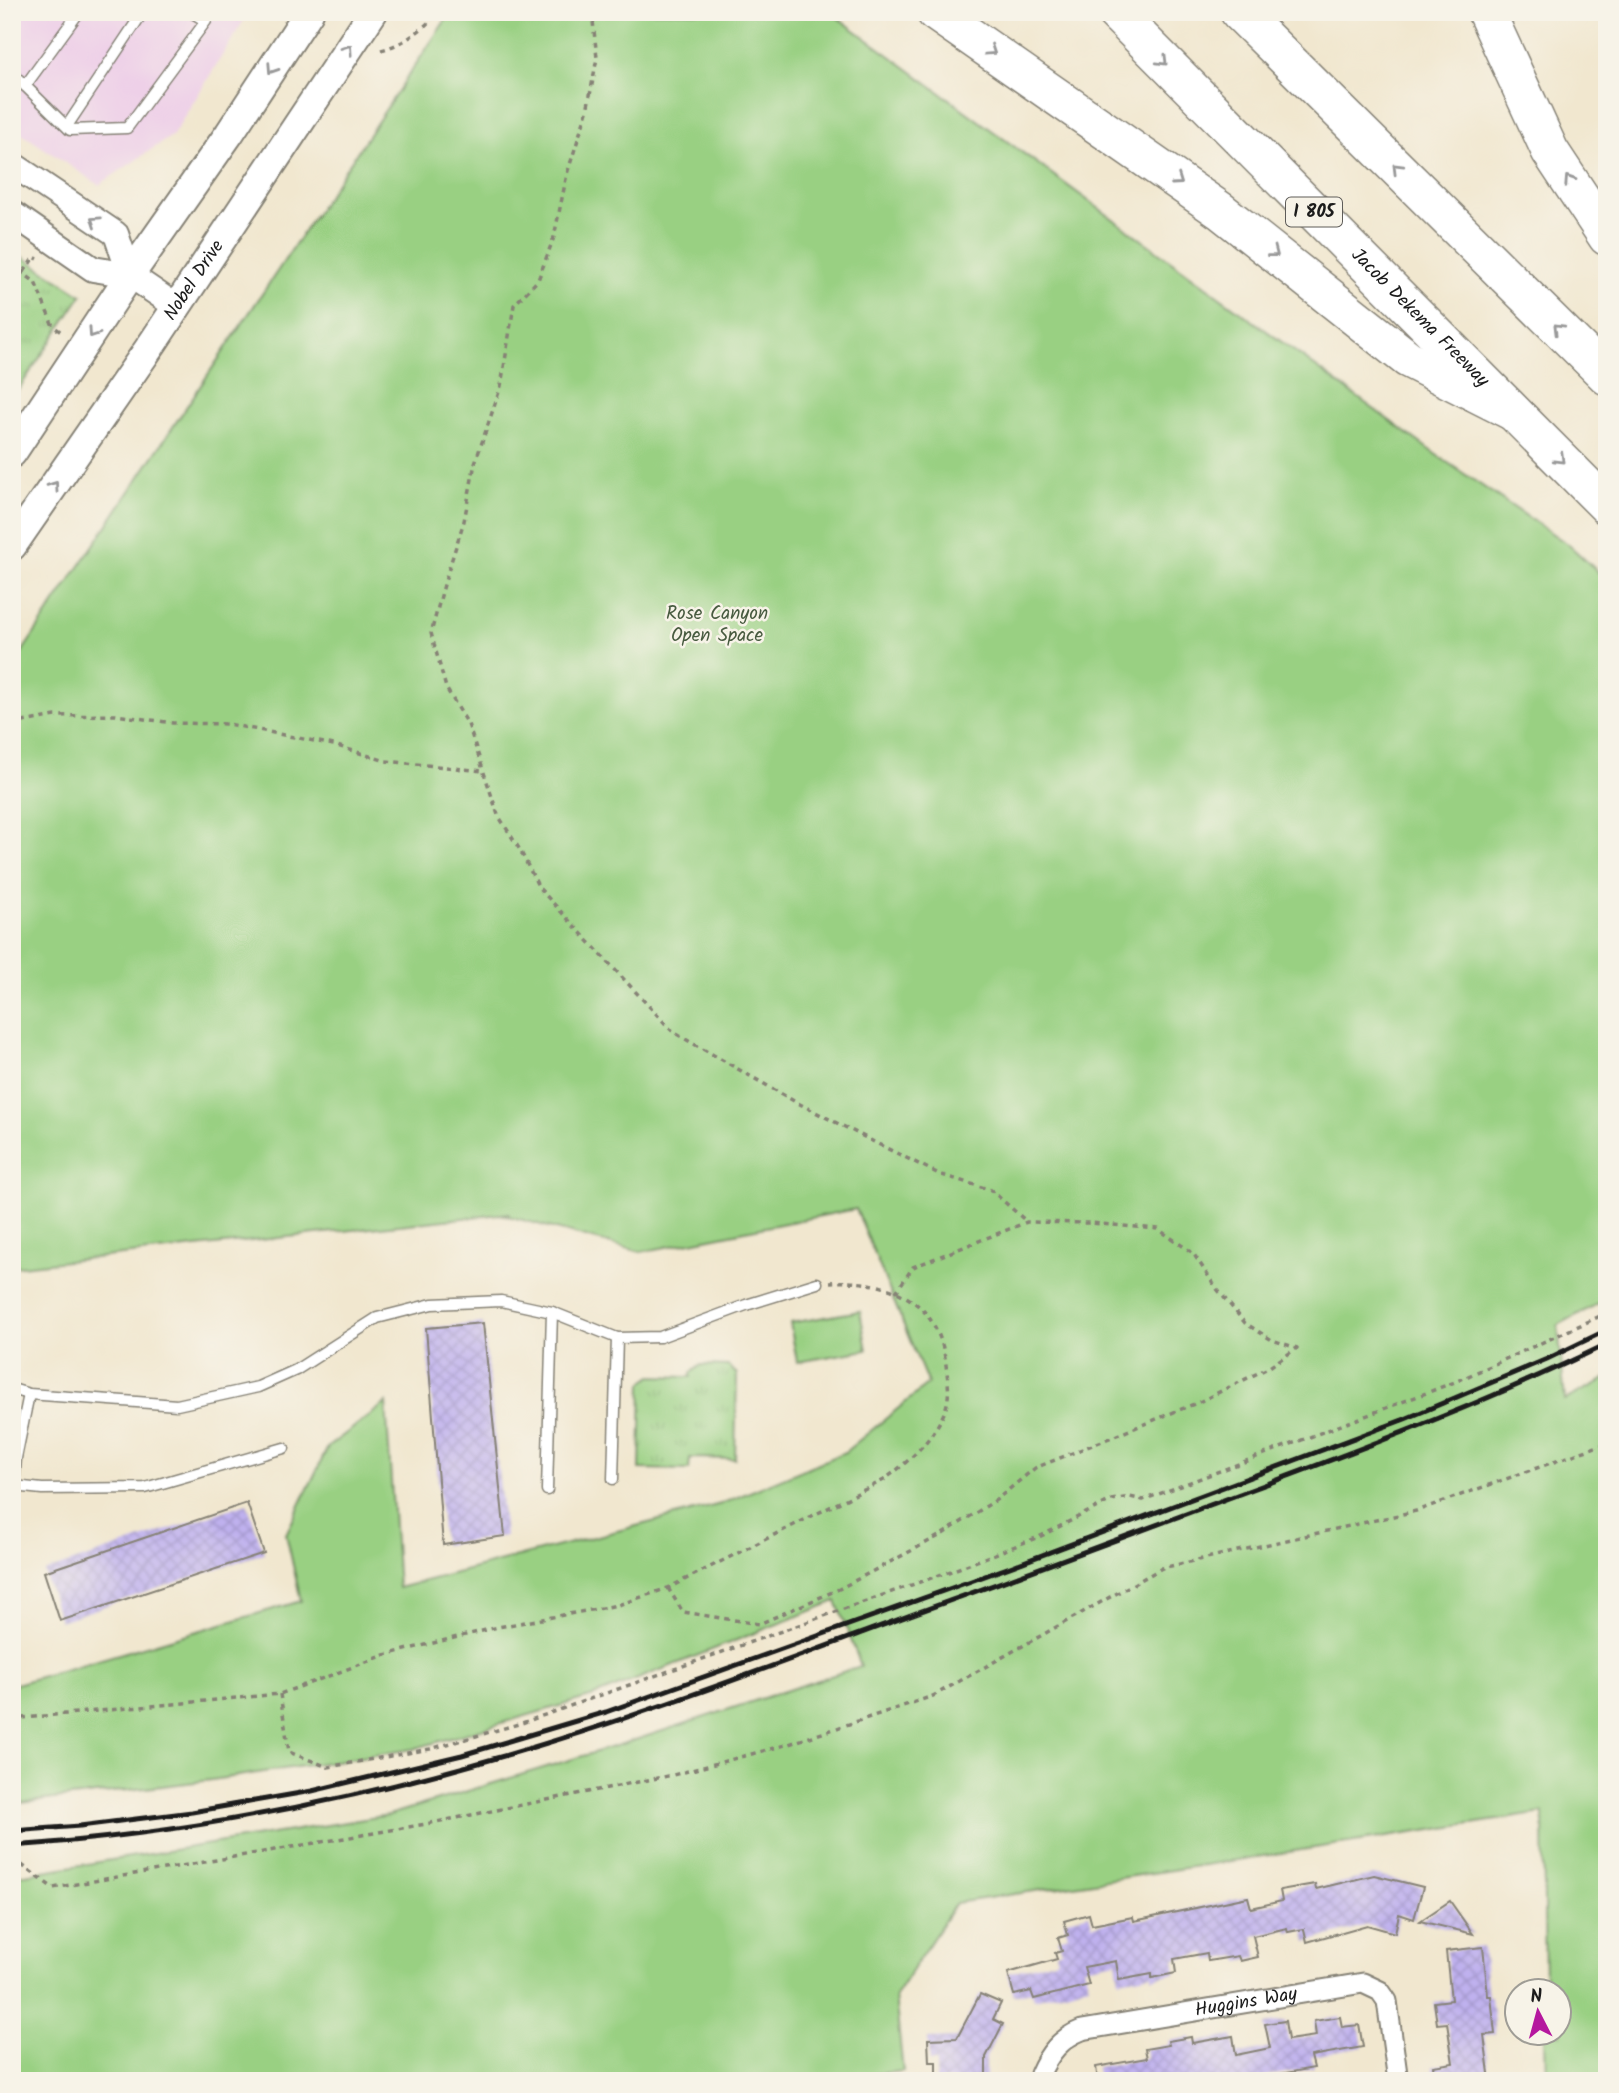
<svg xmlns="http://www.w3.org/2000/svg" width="1619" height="2093" font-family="Kalam,sans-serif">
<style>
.built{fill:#eed0e8}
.grass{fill:#99d082;stroke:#5a764f;stroke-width:2}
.park{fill:url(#park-tufts);stroke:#5a764f;stroke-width:2}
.building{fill:url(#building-cross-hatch)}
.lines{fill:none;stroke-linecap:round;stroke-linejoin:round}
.service-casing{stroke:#868276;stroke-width:13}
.minor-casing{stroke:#868276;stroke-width:23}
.tertiary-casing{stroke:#868276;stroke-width:28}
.secondary-casing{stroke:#868276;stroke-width:32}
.motorway-casing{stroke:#868276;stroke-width:40}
.path{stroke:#868276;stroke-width:3.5;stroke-dasharray:5 5;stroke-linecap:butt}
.service{stroke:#fff;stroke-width:10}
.minor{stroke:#fff;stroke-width:19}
.tertiary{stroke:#fff;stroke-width:24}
.secondary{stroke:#fff;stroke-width:28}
.motorway{stroke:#fff;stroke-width:37}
.rail{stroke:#1c1c1c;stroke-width:5}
.oneway{stroke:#999}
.labels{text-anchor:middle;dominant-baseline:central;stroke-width:5;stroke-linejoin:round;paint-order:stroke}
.shield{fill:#f7f3e8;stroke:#5e5c59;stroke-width:2}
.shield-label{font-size:18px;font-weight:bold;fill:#1c1c1c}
.street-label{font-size:19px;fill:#1c1c1c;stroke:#f7f3e8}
.park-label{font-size:19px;fill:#485b40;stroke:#f7f3e8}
</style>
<defs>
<pattern id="park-tufts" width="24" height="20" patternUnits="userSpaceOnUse" patternTransform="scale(1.75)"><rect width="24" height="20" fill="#99d082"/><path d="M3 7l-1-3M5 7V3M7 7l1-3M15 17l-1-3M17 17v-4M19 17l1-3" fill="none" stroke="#83b270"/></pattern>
<pattern id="building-cross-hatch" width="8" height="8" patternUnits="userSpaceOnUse" patternTransform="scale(1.75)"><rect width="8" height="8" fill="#bfb1ee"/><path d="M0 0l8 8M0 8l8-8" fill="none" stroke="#a498cc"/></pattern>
</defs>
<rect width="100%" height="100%" fill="#f7f3e8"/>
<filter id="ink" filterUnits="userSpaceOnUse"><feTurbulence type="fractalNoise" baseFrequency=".0143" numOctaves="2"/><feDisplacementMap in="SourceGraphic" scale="14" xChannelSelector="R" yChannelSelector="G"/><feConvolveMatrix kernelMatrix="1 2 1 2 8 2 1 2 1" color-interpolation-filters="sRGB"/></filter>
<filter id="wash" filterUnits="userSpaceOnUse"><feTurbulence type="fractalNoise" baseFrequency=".00686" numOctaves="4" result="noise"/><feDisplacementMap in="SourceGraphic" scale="28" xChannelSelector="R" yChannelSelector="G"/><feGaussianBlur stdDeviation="1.57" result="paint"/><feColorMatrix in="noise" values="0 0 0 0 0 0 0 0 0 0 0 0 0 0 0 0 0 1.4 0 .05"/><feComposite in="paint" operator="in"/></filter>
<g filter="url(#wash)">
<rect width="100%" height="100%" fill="#f1e7cf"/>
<path class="built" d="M 12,12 L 249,12 L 173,135 L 99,185 L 12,127 Z"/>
<g class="grass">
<path d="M 451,12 L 830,12 L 1438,456 L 1569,545 L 1607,580 L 1607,1299 L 1558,1325 L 1565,1400 L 1607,1378 L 1607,2081 L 1546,2081 L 1545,2034 L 1560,2034 L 1560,1992 L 1545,1991 L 1543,1813 L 956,1903 L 895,1996 L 903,2071 L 811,2081 L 12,2081 L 12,1876 L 389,1815 L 632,1741 L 861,1666 L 836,1601 L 597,1695 L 413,1749 L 212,1780 L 12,1804 L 12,1685 L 301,1601 L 286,1534 L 328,1447 L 386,1403 L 398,1588 L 721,1504 L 845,1452 L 928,1384 L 856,1209 L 641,1252 L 504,1215 L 510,1213 L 12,1267 L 12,667 Z"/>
<path d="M 860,1311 L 867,1350 L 797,1362 L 790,1323 Z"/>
</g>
<g class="park">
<path d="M 12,250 L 82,295 L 12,399 Z"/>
<path d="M 701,1365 L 728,1366 L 737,1374 L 735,1459 L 690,1458 L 689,1470 L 640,1469 L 642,1383 L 652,1376 L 691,1377 L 691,1373 Z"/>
</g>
<g id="blocks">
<g class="building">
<path d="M 483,1323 L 505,1536 L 443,1545 L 426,1328 Z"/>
<path d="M 247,1503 L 264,1553 L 60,1621 L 44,1572 Z"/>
<path d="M 1374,1875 L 1423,1887 L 1414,1919 L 1399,1914 L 1395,1933 L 1367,1925 L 1307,1942 L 1304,1929 L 1288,1932 L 1287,1928 L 1253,1936 L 1258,1957 L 1240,1961 L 1238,1956 L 1208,1961 L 1207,1953 L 1174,1959 L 1176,1973 L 1152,1978 L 1152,1974 L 1119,1980 L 1116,1961 L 1084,1967 L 1089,1985 L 1034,1999 L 1031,1991 L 1014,1995 L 1008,1973 L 1057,1959 L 1055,1953 L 1062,1951 L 1058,1938 L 1068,1935 L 1064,1921 L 1089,1914 L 1092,1925 L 1133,1917 L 1134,1921 L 1248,1897 L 1251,1908 L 1282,1901 L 1280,1890 L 1315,1884 L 1316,1889 Z"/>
<path d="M 1450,1901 L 1473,1934 L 1420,1921 Z"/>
<path d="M 1483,1947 L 1488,1996 L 1491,1996 L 1495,2034 L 1484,2035 L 1490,2081 L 1435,2081 L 1433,2066 L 1453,2063 L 1447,2023 L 1437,2024 L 1434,2002 L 1451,2000 L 1446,1951 Z"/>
<path d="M 980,1994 L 1001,2003 L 993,2019 L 1003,2024 L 986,2057 L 986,2081 L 936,2081 L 936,2062 L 929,2062 L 928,2039 L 957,2038 Z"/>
<path d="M 1340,2017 L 1342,2027 L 1359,2025 L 1363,2047 L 1311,2056 L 1314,2068 L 1263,2077 L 1264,2081 L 1098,2081 L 1096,2067 L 1147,2058 L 1145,2049 L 1169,2045 L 1168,2041 L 1191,2037 L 1192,2043 L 1233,2036 L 1236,2055 L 1270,2048 L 1265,2024 L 1285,2021 L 1288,2040 L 1316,2036 L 1314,2021 Z"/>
</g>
</g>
</g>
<g filter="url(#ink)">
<use href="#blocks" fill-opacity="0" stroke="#868276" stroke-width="2"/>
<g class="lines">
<g class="service-casing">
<g id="service">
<path d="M 12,73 L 70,130 L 127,128 L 206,21 L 191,12"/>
<path d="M 25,86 L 79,12"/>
<path d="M 67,126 L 143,12"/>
<path d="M 12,1389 L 29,1394 L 177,1405 L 258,1387 L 296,1370 L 377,1318 L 432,1304 L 501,1301 L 552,1312 L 617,1338 L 660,1337 L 746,1305 L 817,1283"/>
<path d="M 29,1394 L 16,1458 L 14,1486 L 42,1489 L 145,1488 L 284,1448"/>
<path d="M 613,1479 L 617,1338"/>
<path d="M 547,1490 L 552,1312"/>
</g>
</g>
<g class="minor-casing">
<g id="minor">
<path id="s1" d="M 1040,2074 C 1049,2053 1061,2038 1082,2030 L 1363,1983 L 1380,1991 L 1387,2001 L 1398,2081"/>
</g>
</g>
<g class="tertiary-casing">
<g id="tertiary">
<path d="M 12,164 L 116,234 L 130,275"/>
<path d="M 12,213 L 93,269 L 130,275 L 177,307"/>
</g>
</g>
<g class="secondary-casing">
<g id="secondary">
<path d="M 12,453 L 130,275 L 229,134 L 309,12"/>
<path id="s2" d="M 12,546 L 154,341 L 373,12"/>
</g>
</g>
<g class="motorway-casing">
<g id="motorway">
<path d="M 935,12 L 1221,211 L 1408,359 L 1513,412"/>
<path id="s3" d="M 1115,12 L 1607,506"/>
<path d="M 1239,12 L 1607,376"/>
<path d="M 1486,12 L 1550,151 L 1607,237"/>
</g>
</g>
<g class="path">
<path d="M 592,12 L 597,58 L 587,111 L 567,174 L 554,237 L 538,280 L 514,305 L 501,386 L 475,463 L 464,521 L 445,581 L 431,633 L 446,688 L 468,724 L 498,815 L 520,850 L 539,888 L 673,1032 L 794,1101 L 878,1144 L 939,1174 L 991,1190 L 1027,1222"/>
<path d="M 381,50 C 404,44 423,30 438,12"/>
<path d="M 12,265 L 35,282 L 53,326 L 64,334"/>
<path d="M 24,272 L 34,257 L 38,259"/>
<path d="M 12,724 L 56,716 L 116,715 L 173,723 L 228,724 L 334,745 L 386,761 L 484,771"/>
<path d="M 668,1588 L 683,1612 L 759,1624 L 839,1589 L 941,1535 L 996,1500 L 1035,1468 L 1199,1402 L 1268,1368 L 1297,1348 L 1272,1340 L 1245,1323 L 1217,1289 L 1193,1253 L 1158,1229 L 1090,1223 L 1027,1222 L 913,1267 L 896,1292"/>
<path d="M 280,1694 L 289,1752 L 328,1767 L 430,1749 L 522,1723 L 951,1571 L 1041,1536 L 1111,1500 L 1130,1497 L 1143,1500 L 1455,1382 L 1607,1313"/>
<path d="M 12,1719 L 280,1694 L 385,1655 L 498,1627 L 618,1605 L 668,1588 L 884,1480 C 909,1461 931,1442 944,1413 C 951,1397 948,1381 946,1365 C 939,1300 890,1279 830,1282"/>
<path d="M 12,1863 L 19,1863 L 53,1888 L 426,1824 L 673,1775 L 789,1744 L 933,1696 L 1162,1568 L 1416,1511 L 1607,1443"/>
</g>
<use href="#service" class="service"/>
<use href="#minor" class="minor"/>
<use href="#tertiary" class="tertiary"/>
<use href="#secondary" class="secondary"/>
<use href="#motorway" class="motorway"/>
<g class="rail">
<path d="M 12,1831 L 80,1826 L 192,1812 L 312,1791 L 462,1755 L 606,1712 L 1010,1567 L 1405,1419 L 1547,1359 L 1607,1330"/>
<path d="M 12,1846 C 175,1835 336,1804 493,1759 C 652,1714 807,1652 963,1596 C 1064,1560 1163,1522 1264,1485 C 1380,1442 1495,1398 1607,1344"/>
</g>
</g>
<defs><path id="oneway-chevron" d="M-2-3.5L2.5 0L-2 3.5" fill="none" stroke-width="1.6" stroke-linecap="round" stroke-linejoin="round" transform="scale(1.75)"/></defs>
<g class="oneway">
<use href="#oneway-chevron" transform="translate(348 49) rotate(-56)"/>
<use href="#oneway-chevron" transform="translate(991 51) rotate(34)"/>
<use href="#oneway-chevron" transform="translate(1163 61) rotate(45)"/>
<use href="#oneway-chevron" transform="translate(272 69) rotate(123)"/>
<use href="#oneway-chevron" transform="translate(1397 168) rotate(-135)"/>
<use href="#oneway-chevron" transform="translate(1569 180) rotate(-123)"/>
<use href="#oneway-chevron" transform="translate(1178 181) rotate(35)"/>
<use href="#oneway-chevron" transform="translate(95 221) rotate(-146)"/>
<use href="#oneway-chevron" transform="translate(1274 253) rotate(38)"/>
<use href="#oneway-chevron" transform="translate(1558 328) rotate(-135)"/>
<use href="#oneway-chevron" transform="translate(93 333) rotate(124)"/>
<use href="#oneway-chevron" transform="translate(1560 459) rotate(45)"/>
<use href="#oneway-chevron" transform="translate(54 486) rotate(-55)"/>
</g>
</g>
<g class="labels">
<rect class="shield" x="1286" y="197.5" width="56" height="29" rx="5"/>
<g class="shield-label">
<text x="1314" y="212">I 805</text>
</g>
<g class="street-label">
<text stroke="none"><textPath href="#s2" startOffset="322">Nobel Drive</textPath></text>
<text stroke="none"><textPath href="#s3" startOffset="432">Jacob Dekema Freeway</textPath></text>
<text stroke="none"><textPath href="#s1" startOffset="229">Huggins Way</textPath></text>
</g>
<g class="park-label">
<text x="717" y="614">Rose Canyon<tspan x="717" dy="22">Open Space</tspan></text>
</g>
</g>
<rect width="1619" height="2093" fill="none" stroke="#f7f3e8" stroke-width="42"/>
<g transform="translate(1538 2012) rotate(354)"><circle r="33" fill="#f7f3e8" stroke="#9f9d96" stroke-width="2"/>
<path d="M0-5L12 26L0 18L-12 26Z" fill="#b5179e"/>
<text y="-10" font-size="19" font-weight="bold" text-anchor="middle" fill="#1c1c1c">N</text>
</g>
</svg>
